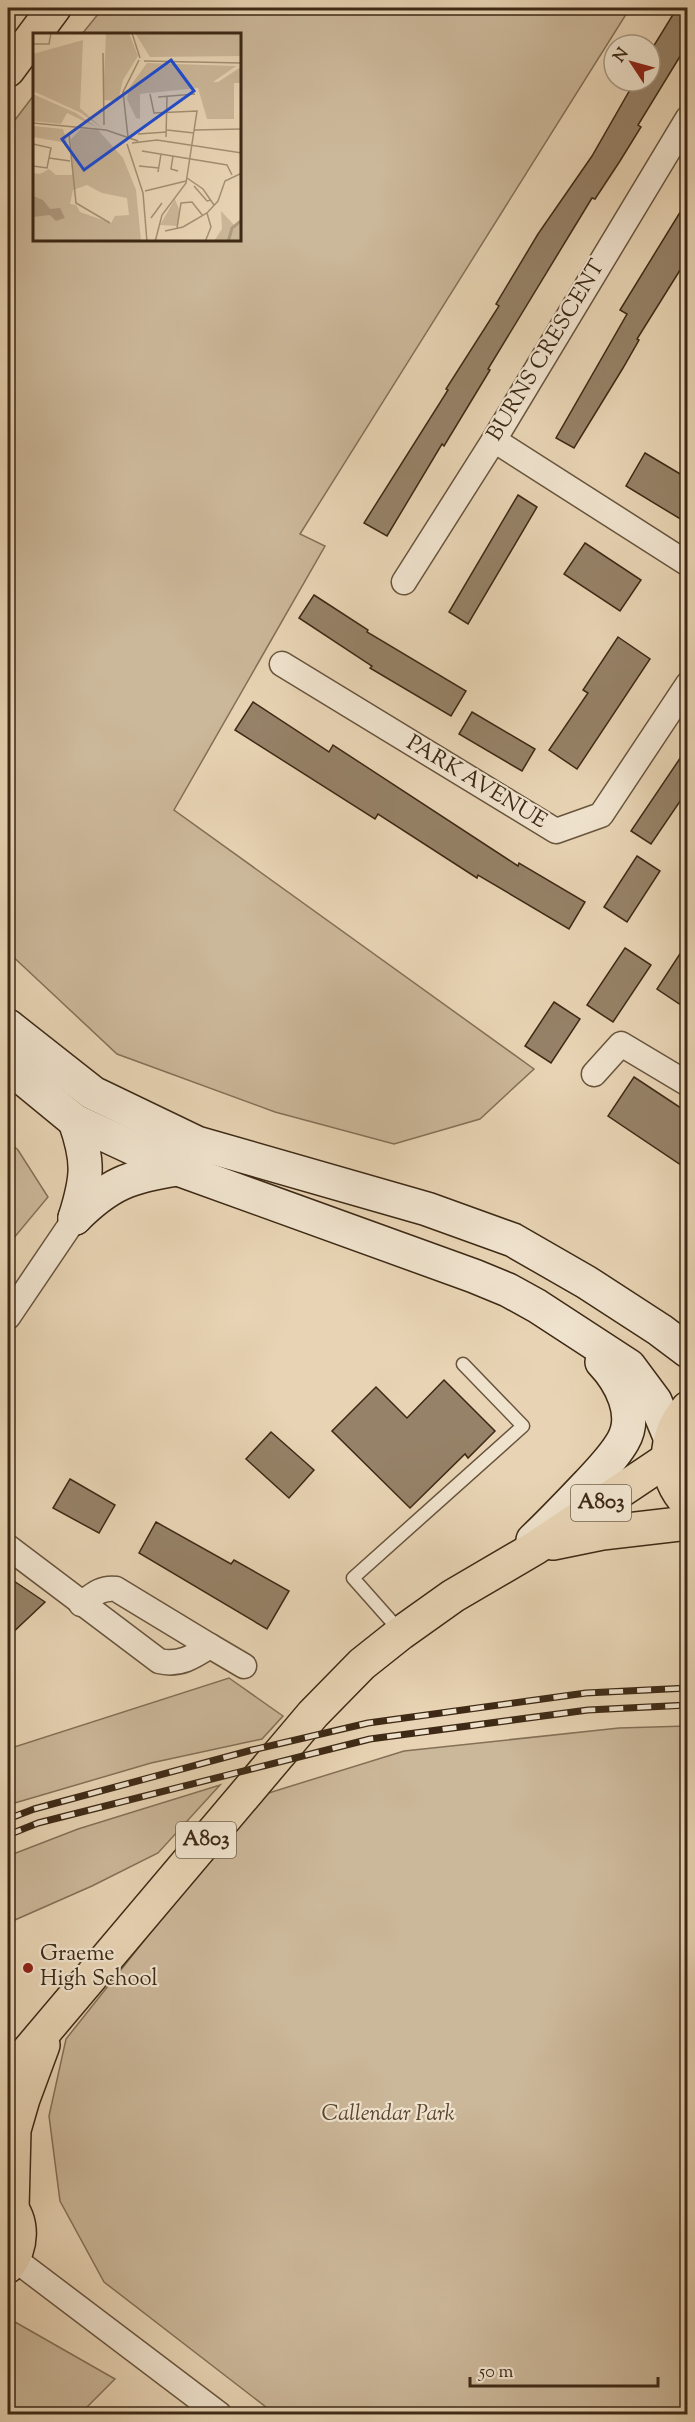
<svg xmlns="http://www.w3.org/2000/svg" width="695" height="2422" font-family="'Sorts Mill Goudy',serif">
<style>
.green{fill:#cbb799;stroke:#847057;stroke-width:1.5}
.building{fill:#968268;stroke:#3d2915;stroke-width:1.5}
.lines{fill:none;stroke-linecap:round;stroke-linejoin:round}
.lane-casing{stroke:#68543d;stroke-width:15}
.street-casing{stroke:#68543d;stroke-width:27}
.secondary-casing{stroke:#3d2915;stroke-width:36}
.primary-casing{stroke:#3d2915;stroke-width:36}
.lane{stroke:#f0e3ce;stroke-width:12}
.street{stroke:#f0e3ce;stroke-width:24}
.secondary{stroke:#f0e3ce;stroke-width:33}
.primary{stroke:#e8d4b4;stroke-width:33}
.rail-casing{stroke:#3d2915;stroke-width:7}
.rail{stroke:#f0e3ce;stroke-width:4.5;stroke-dasharray:14;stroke-linecap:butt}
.poi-dot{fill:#8f2418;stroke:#f0e3ce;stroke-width:2}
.labels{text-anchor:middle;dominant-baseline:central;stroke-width:4.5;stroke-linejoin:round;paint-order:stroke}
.shield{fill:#f0e3ce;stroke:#73614c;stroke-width:1.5}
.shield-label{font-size:21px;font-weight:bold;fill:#3d2915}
.street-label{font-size:22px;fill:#3d2915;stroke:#f0e3ce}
.poi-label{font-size:22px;fill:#3d2915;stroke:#f0e3ce;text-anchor:start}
.park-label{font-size:22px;font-style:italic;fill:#59452f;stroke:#f0e3ce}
.inset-river{fill:none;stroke:#ae9a7e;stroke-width:3}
.inset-road{fill:none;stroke:#a49074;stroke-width:1.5}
.view{fill:#1d4ed8;fill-opacity:0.15;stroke:#1d4ed8;stroke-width:3}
.inset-edge{fill:none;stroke:#3d2915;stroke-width:3}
</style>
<rect width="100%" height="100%" fill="#e8d4b4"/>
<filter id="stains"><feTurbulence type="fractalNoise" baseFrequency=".00333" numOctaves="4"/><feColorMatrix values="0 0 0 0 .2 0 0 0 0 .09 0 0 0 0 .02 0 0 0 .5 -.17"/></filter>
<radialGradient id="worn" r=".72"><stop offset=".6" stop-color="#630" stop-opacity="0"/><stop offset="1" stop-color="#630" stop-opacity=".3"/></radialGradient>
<g class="green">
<path d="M 103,8 L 630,8 L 300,534 L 325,546 L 174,810 L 534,1069 L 480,1119 L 394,1144 L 275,1112 L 117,1054 L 8,952 L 8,129 L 34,95 L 34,240 L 240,240 L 240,34 L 82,34 Z"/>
<path d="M 8,1141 L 18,1150 L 48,1197 L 8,1245 Z"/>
<path d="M 229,1678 L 283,1716 L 262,1739 L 151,1763 L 8,1805 L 8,1749 Z"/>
<path d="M 687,1726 L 687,2414 L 275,2414 L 104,2282 L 60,2201 L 49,2116 L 66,2039 L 259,1796 L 404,1751 L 619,1728 Z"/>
<path d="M 220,1785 L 158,1853 L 92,1886 L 8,1923 L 8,1856 L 78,1829 Z"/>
<path d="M 8,2318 L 115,2379 L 80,2414 L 8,2414 Z"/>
</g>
<g class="building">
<path d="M 677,8 L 687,8 L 687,45 L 638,125 L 641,127 L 620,161 L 595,199 L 592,198 L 567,239 L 488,369 L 490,370 L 470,403 L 444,446 L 442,444 L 387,536 L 364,523 L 448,390 L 446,389 L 499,306 L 496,304 L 538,234 L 592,156 L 635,81 L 650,81 L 650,52 Z"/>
<path d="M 687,201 L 687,259 L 637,339 L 639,340 L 623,368 L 574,448 L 556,438 L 627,314 L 620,310 Z"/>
<path d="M 645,453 L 687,478 L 687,523 L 626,486 Z"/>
<path d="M 518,495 L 537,507 L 468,624 L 449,612 Z"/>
<path d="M 585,543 L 641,580 L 620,611 L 564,574 Z"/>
<path d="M 314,595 L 368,630 L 367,632 L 466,691 L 451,716 L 370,668 L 372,666 L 299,618 Z"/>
<path d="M 618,637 L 650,659 L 577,769 L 549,750 L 588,693 L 583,690 Z"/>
<path d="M 253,702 L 329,752 L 333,745 L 518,866 L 519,863 L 585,902 L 569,929 L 478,875 L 477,878 L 378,814 L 375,819 L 235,730 Z"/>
<path d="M 472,712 L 535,749 L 522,771 L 459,734 Z"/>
<path d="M 687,748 L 687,791 L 651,844 L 631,831 Z"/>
<path d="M 637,856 L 660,871 L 627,922 L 604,907 Z"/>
<path d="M 687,943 L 687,1009 L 657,989 Z"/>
<path d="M 625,948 L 651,965 L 613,1022 L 587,1005 Z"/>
<path d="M 554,1002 L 580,1019 L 551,1063 L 525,1046 Z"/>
<path d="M 634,1077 L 687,1112 L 687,1169 L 608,1116 Z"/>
<path d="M 444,1380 L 495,1431 L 468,1458 L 465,1454 L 410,1508 L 332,1431 L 376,1387 L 407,1418 Z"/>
<path d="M 271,1432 L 314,1470 L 289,1498 L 246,1459 Z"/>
<path d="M 70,1479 L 115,1505 L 99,1533 L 53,1508 Z"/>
<path d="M 156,1522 L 231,1564 L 234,1560 L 289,1591 L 267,1629 L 139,1553 Z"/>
<path d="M 8,1577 L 45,1602 L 8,1637 Z"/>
</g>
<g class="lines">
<g class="lane-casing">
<path id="lane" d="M 400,1631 L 353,1578 L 523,1426 L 463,1364"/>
</g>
<g class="street-casing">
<g id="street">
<path d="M 494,440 L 688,564"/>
<path d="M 404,582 L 494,440 L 688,118"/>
<path d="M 282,664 L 556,831 L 601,815 L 688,684"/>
<path d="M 594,1074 L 621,1044 L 688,1084"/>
<path d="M 8,1317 L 75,1218"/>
<path d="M 8,1547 L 159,1661 C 179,1666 193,1657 210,1646 L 244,1666"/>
<path d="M 81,1604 C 93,1595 101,1587 116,1589 L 210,1646"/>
<path d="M 13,2258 L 219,2414"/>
</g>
</g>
<g class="secondary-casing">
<g id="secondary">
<path d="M 8,1026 L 93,1093 L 197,1143 L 427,1209 L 513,1240 L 586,1282 L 660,1330 L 688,1351"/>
<path d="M 8,1066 L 75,1121 L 178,1169 L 474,1276 L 508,1290 L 537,1306 L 629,1366 L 655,1401 L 670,1437"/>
<path d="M 75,1218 C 109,1184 130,1176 178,1169"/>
<path d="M 75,1218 C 88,1177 89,1161 75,1121"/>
<path d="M 533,1540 C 552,1522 570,1503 588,1484 C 600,1471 614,1457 623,1441 C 638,1415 621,1382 602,1362"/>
</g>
</g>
<g class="primary-casing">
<g id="primary">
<path d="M 8,70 L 54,8"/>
<path d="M 688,1408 C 663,1437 661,1475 688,1504"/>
<path d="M 553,1543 L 602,1533 L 688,1523"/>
<path d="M 8,2075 L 313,1714 L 362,1664 L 401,1633 L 453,1596 L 535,1548 L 668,1459"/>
<path d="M 8,2204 C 24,2222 22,2247 8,2266"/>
<path d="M 12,2209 L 14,2130 L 23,2099 L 43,2045"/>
</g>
</g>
<use href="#lane" class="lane"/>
<use href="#street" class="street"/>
<use href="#secondary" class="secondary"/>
<use href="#primary" class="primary"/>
<g class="rail-casing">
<g id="rail">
<path d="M 8,1819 L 34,1809 L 252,1750 L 368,1723 L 586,1693 L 688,1688"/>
<path d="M 8,1835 L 38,1823 L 370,1739 L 588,1710 L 688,1705"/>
</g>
</g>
<use href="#rail" class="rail"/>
</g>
<circle class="poi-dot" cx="28" cy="1968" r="6"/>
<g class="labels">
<g class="shield">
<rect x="571" y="1485" width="60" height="36" rx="4.5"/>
<rect x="176" y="1822" width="60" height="36" rx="4.5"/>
</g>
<g class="shield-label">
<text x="601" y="1503">A803</text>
<text x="206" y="1840">A803</text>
</g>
<g class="street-label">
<text transform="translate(547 351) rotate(-59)">BURNS CRESCENT</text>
<text transform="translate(476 783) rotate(31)">PARK AVENUE</text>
</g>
<g class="poi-label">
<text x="40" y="1955">Graeme<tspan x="40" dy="25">High School</tspan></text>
</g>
<g class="park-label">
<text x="388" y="2115">Callendar Park</text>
</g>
</g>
<g transform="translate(33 33)">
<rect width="208" height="208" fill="#e8d4b4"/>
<path d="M 73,0 L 96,0 L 105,23 L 90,47 L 85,68 L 70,67 ZM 102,0 L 208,0 L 208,23 L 117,24 ZM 50,7 L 47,75 L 70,96 L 48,80 L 0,58 L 0,21 ZM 114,30 L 203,33 L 180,49 L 185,49 L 208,34 L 208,50 L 201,50 L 201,86 L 174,86 L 165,55 L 107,61 L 107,86 L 103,85 L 94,66 L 96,55 ZM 0,61 L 43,80 L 65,95 L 34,80 L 28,91 L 0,88 ZM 0,93 L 30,96 L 34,110 L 0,104 ZM 48,96 L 65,97 L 90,125 L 103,157 L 108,208 L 0,208 L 0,140 L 7,141 L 16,136 L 23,142 L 39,142 L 38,106 ZM 54,152 L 69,160 L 94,165 L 96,182 L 82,183 L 78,190 L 47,179 L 43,172 L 37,171 L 40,157 ZM 142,166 L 147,179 L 145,193 L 127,192 ZM 188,178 L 201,192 L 208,191 L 208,208 L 181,208 L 189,196 Z" fill="#cbb799" fill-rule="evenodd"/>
<path d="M 0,163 L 10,167 L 17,176 L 27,175 L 32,185 L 23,188 L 17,182 L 0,184 Z" fill="#ae9a7e"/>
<path class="inset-river" d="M 195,209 L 199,195 L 209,187"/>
<path class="inset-road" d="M 99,0 L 107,25M 0,11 L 16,11 L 18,0M 70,20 L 71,92M 111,28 L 209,30M 117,61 L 121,80 L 164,78 L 153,150 L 129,182 L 122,209M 125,64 L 162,61M 0,90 L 73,97 L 105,108M 134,97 L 161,100M 161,97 L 209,96M 36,101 L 43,170 L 77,190M 105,101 L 134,99M 95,104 L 90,59 L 106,27M 133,104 L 134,63M 99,110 L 124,107 L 209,120M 0,111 L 18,115 L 14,135 L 0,133M 94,111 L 110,160 L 114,209M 109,118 L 194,132 L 199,142M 140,123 L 138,136 L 145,138M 16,125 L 37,128M 106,133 L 126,135M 125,139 L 128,121M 154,145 L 170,156 L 181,172M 161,153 L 174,168 L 178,167M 112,158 L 153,148M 118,185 L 129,170M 144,195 L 148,170 L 159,169 L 170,183M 132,198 L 150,194 L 174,180 L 185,168 L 192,148 L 209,140M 172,209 L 178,194 L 174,180"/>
<path class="view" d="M 138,27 L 161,58 L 51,137 L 29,106 Z"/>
<rect width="208" height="208" class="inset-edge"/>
</g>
<rect width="695" height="2422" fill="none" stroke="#e8d4b4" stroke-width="30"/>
<rect x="9" y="9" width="677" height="2404" fill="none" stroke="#3d2915" stroke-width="3"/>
<rect x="15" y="15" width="665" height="2392" fill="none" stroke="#3d2915" stroke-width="1.5"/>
<g transform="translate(632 63) rotate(306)"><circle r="28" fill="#f0e3ce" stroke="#a89984" stroke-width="1.5"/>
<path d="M0-4.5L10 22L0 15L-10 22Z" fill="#8f2418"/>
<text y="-9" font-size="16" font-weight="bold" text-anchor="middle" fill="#3d2915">N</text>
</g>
<path d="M470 2377v9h188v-9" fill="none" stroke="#3d2915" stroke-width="3"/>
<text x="479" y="2377" font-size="18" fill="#3d2915" stroke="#f0e3ce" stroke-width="4.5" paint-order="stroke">50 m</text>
<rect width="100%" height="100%" filter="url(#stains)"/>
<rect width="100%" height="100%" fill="url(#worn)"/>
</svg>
